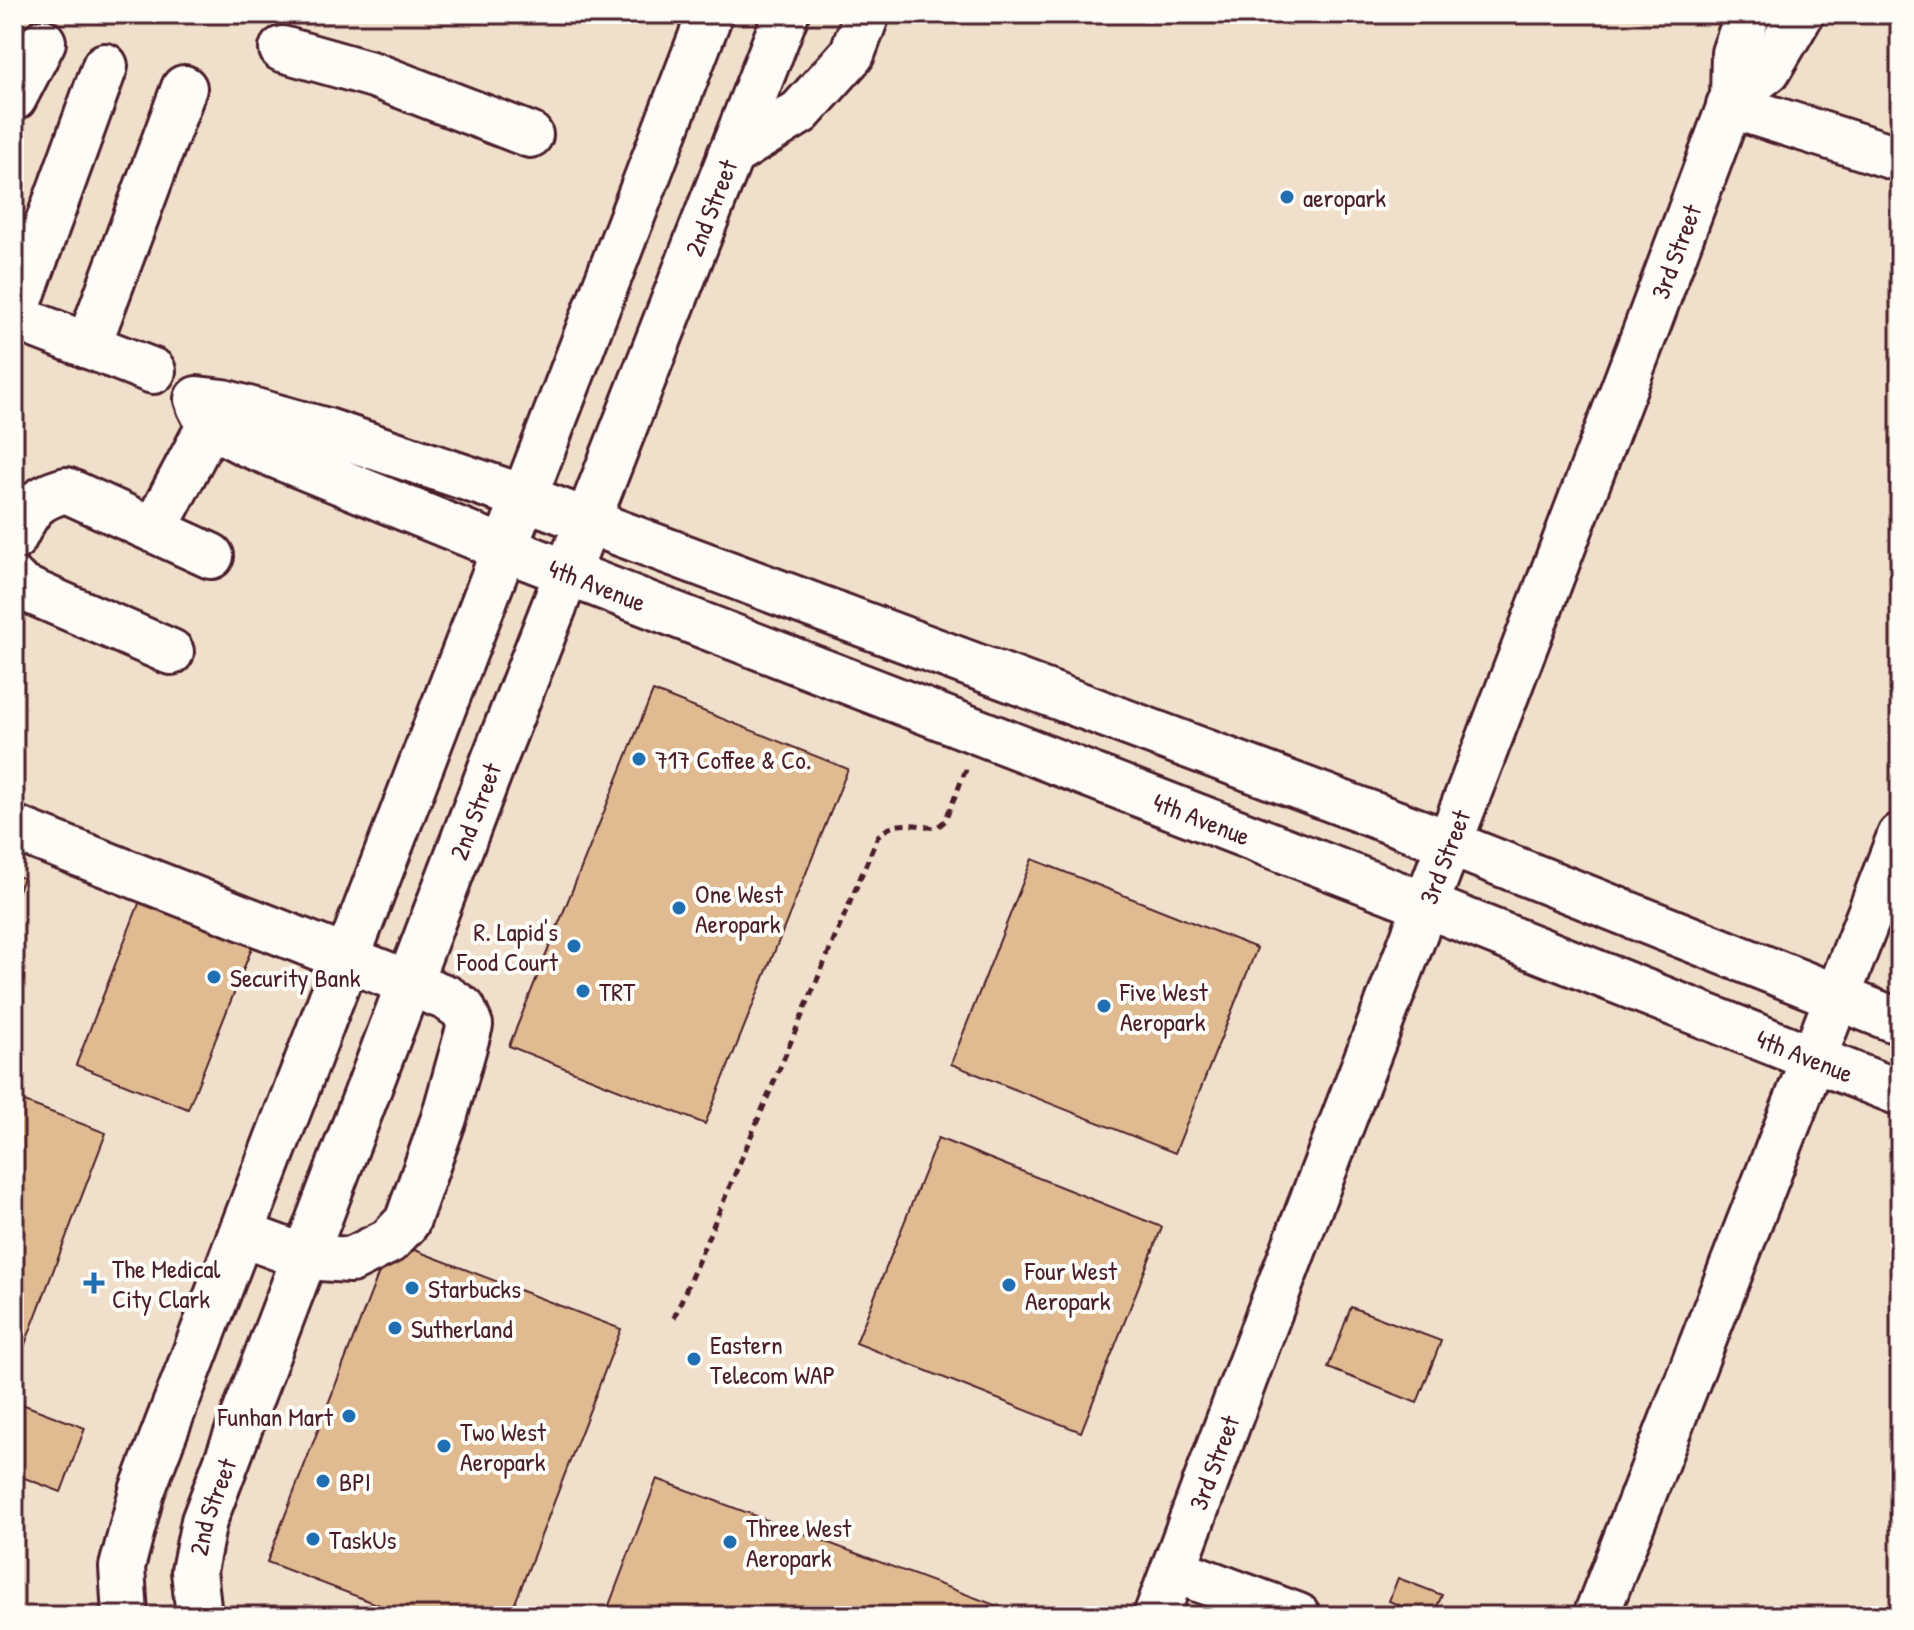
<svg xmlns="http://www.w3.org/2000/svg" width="1914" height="1630" font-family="'Patrick Hand',sans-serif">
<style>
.built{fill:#f0dfca}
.building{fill:#e0bb91;stroke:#4a1f2b;stroke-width:2}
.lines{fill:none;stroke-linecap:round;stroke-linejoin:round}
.minor-casing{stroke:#4a1f2b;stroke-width:50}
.path{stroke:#4a1f2b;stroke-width:5;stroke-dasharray:8 6;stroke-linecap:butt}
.minor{stroke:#fdfcf7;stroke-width:44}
.poi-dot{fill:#1f6fb2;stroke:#fdfcf7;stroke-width:3}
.labels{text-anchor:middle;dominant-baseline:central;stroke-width:8;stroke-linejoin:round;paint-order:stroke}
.poi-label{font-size:26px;fill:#4a1f2b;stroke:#fdfcf7;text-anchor:start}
.street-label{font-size:26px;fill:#4a1f2b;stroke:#fdfcf7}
</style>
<rect width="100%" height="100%" fill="#f7efe3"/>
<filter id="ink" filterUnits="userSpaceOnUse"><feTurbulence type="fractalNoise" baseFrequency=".0125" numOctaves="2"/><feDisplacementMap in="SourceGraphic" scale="16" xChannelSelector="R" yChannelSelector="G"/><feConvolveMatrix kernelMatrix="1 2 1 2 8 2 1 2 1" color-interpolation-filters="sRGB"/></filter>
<g filter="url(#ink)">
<rect class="built" x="14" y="14" width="1886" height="1602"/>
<g class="building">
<path d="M 653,691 L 848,769 L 705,1124 L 509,1046 Z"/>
<path d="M 1032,859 L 1257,948 L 1175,1153 L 951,1064 Z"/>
<path d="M 14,875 L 23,878 L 14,900 Z"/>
<path d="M 140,901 L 253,945 L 188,1109 L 76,1065 Z"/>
<path d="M 14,1098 L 106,1133 L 14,1373 Z"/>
<path d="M 938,1138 L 1162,1227 L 1081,1432 L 856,1343 Z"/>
<path d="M 391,1241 L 621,1329 L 510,1616 L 408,1616 L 267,1562 Z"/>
<path d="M 1351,1307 L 1441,1341 L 1417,1403 L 1328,1368 Z"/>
<path d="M 14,1401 L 85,1428 L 61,1492 L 14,1474 Z"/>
<path d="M 657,1479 L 995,1605 L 991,1616 L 605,1616 Z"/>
<path d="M 1398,1578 L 1442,1595 L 1433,1616 L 1425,1616 L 1389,1601 Z"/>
</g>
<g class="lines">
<g class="minor-casing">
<g id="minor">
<path d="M 282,49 L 374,75 L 530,135"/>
<path d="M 1733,97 L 1768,70 L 1801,14"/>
<path d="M 14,98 L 43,42"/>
<path d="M 1729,105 L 1900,159"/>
<path d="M 730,155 L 800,112 L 852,54 L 867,14"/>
<path d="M 14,317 L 105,66"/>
<path d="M 14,317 L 153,371"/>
<path d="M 88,346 L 184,88"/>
<path d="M 154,530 L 210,424"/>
<path d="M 14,538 C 29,509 33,499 66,490 L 211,556"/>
<path d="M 14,580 L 21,587 L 171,652"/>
<path d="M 14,828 L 447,998 L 463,1009 L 470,1025 L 444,1118 L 407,1222 L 389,1241 L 351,1260 L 304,1257 L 241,1234"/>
<path id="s1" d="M 1900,1022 L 1449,843 L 523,497 L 327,431 L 223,402 L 197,399 C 204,425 223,431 245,443 L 503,548 L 1426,905 L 1900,1093"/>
<path d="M 1174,1570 L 1298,1616"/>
<path d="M 125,1616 L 122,1567 L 142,1491 L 710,14"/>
<path id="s2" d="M 199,1616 L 194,1571 L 204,1521 L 492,765 L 786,14"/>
<path id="s3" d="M 1156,1616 L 1265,1324 L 1643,338 L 1733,97 L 1734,53 L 1748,14"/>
<path d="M 1596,1616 L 1900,836"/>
</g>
</g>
<path class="path" d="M 674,1318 L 878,836 C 896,819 913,825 936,828 L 945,821 L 967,767"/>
<use href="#minor" class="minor"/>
</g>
</g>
<g class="poi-dot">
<circle cx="1287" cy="197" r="8"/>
<circle cx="639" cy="759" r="8"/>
<circle cx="679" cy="908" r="8"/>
<circle cx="574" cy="946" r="8"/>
<circle cx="214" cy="977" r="8"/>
<circle cx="583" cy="991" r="8"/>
<circle cx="1104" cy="1006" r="8"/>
<path d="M90 1271h8v8h8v8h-8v8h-8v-8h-8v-8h8z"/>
<circle cx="1009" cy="1285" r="8"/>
<circle cx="412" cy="1288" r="8"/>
<circle cx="395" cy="1328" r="8"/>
<circle cx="694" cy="1359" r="8"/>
<circle cx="349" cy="1416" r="8"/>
<circle cx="444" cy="1446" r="8"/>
<circle cx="323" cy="1481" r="8"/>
<circle cx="313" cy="1539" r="8"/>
<circle cx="730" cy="1542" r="8"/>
</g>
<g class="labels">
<g class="poi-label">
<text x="1303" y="197">aeropark</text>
<text x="655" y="759">717 Coffee &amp; Co.</text>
<text x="695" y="893">One West<tspan x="695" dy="30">Aeropark</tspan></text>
<text x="558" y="931" text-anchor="end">R. Lapid's<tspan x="558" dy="30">Food Court</tspan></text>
<text x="230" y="977">Security Bank</text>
<text x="599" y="991">TRT</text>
<text x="1120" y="991">Five West<tspan x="1120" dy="30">Aeropark</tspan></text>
<text x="112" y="1268">The Medical<tspan x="112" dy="30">City Clark</tspan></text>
<text x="1025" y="1270">Four West<tspan x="1025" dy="30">Aeropark</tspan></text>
<text x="428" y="1288">Starbucks</text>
<text x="411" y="1328">Sutherland</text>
<text x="710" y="1344">Eastern<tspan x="710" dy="30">Telecom WAP</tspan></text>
<text x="333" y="1416" text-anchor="end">Funhan Mart</text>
<text x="460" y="1431">Two West<tspan x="460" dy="30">Aeropark</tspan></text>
<text x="339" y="1481">BPI</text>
<text x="746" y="1527">Three West<tspan x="746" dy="30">Aeropark</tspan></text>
<text x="329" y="1539">TaskUs</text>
</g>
<g class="street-label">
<text stroke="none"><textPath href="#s2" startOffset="1504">2nd Street</textPath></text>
<text stroke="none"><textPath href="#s3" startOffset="1460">3rd Street</textPath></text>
<text stroke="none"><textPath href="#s1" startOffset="2262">4th Avenue</textPath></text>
<text stroke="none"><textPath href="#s2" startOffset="856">2nd Street</textPath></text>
<text stroke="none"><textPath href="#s1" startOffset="2910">4th Avenue</textPath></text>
<text stroke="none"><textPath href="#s3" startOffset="812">3rd Street</textPath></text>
<text stroke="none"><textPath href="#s1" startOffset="3558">4th Avenue</textPath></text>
<text stroke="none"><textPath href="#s3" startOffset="164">3rd Street</textPath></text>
<text stroke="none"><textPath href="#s2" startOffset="112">2nd Street</textPath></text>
</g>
</g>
<rect width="1914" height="1630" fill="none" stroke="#fdfcf7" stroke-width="48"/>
<rect x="24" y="24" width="1866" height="1582" fill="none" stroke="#4a1f2b" stroke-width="3" filter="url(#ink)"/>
</svg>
